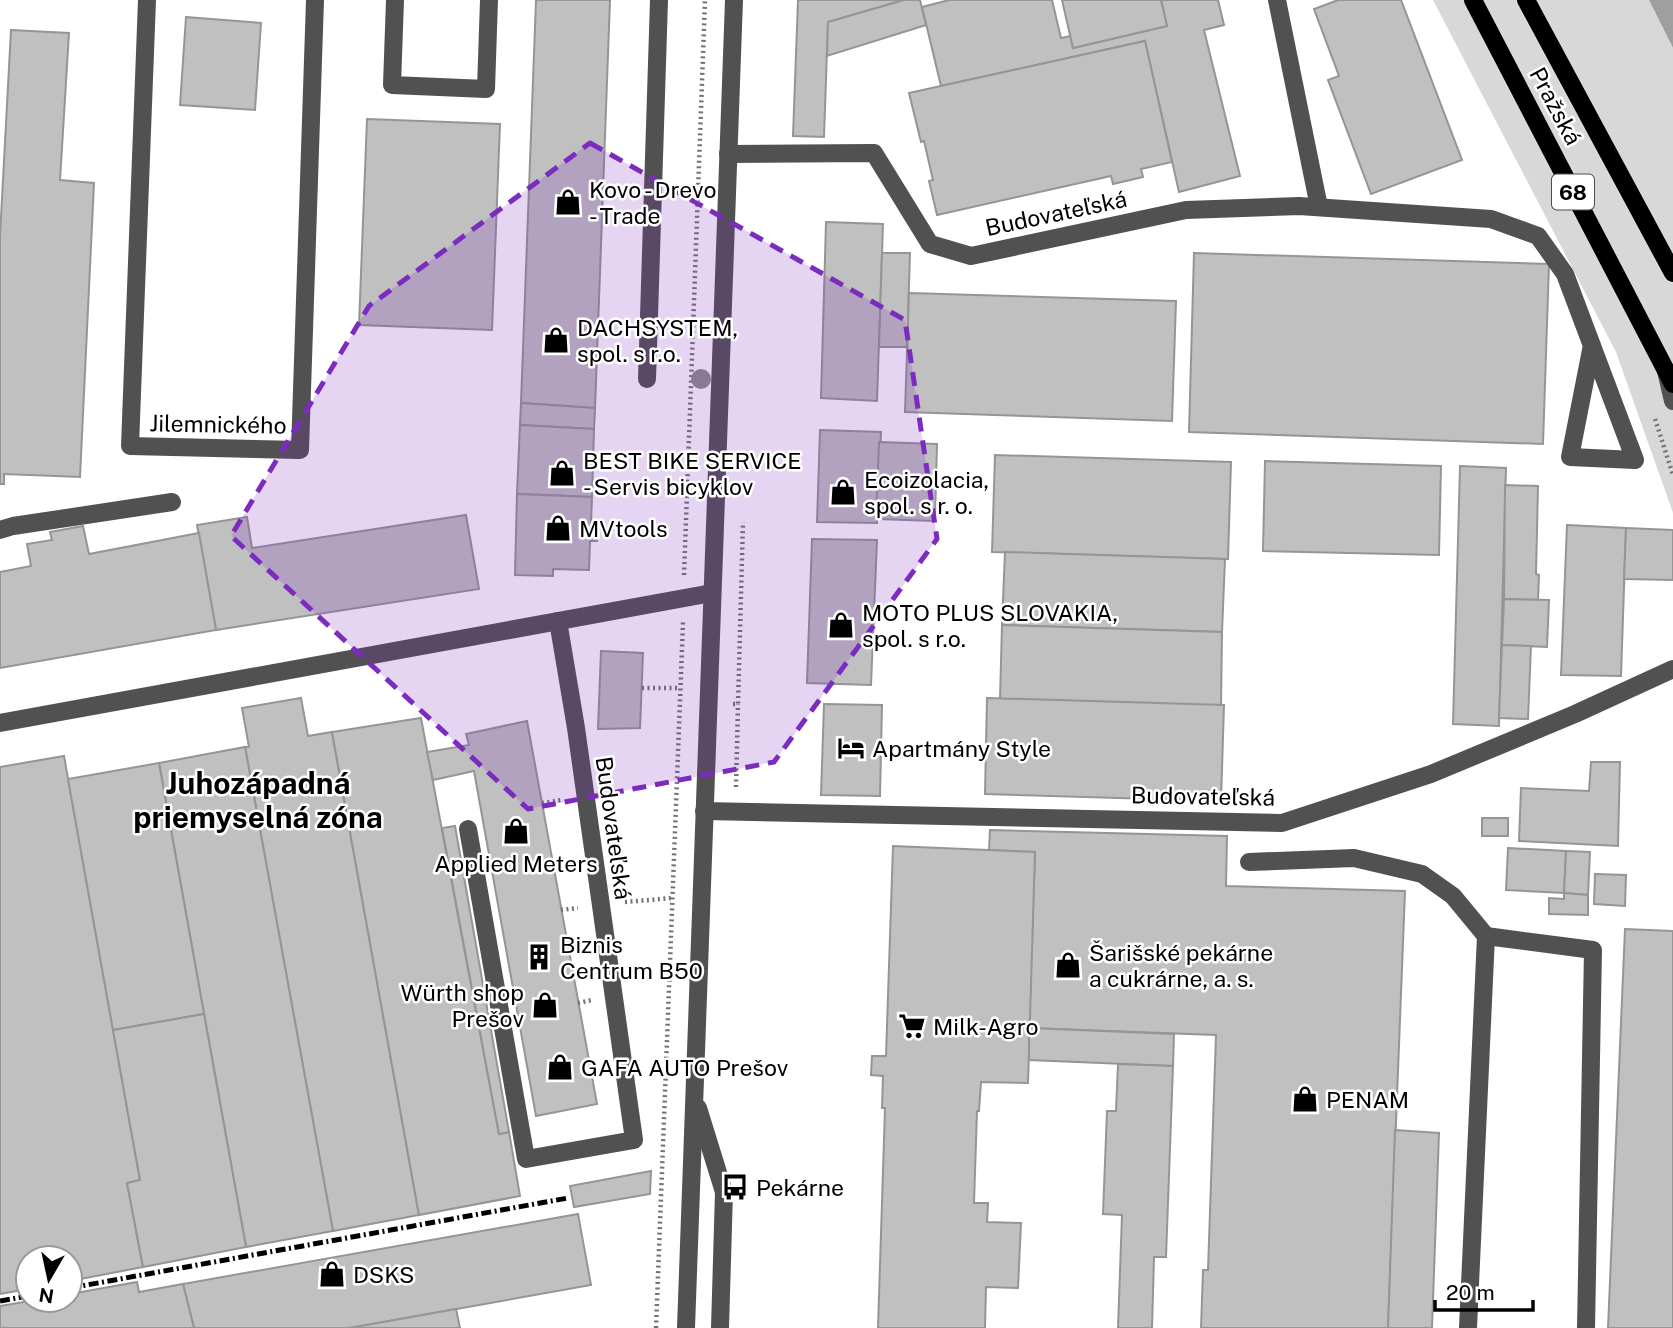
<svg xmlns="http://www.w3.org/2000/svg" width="1673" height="1328" font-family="'Public Sans',sans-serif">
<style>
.green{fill:#d8d8d8}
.water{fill:#9f9f9f}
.building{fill:#c0c0c0;stroke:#959595;stroke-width:2}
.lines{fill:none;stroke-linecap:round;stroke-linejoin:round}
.major-casing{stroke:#dbdbdb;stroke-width:21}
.path{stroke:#737373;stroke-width:4.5;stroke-dasharray:2 3.5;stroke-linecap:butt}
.minor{stroke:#515151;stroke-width:18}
.major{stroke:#000;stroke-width:18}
.rail{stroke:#000;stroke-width:5;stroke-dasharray:10 3.5 2 3.5;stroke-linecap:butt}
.tree{fill:#8d8d8d}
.marked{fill:#7b2cbf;fill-opacity:0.2;stroke:#7b2cbf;stroke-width:5;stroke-dasharray:14 9;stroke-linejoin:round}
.labels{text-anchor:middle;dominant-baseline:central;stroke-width:5;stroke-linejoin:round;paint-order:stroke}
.shield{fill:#fff;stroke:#4c4c4c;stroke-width:2}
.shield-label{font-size:21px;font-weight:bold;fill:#000}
.street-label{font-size:23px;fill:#000;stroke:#fff}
.poi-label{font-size:23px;fill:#000;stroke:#fff;text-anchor:start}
.district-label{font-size:30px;font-weight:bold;fill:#000;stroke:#fff}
</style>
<rect width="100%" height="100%" fill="#fff"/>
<path class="green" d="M 1433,0 L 1649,0 L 1673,48 L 1673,513 L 1616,352 Z"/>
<path class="water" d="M 1649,0 L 1673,0 L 1673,48 Z"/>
<g class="building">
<path d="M 536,0 L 610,0 L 595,408 L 521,403 Z"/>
<path d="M 798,0 L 904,0 L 828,22 L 824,137 L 793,136 Z"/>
<path d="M 904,0 L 920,0 L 926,25 L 827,56 L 828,22 Z"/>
<path d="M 949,0 L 1052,0 L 1061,38 L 1071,36 L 1073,48 L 1167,26 L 1161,0 L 1218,0 L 1224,25 L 1204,30 L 1240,176 L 1179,192 L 1145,41 L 941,86 L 922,7 Z"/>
<path d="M 1062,0 L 1161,0 L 1167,26 L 1073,48 Z"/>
<path d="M 1338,0 L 1401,0 L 1462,160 L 1371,194 L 1328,80 L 1339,76 L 1314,9 Z"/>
<path d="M 186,17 L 261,23 L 255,110 L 180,105 Z"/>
<path d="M 11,30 L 69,33 L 60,180 L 94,183 L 80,477 L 4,474 L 4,484 L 0,484 L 0,236 Z"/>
<path d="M 1145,41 L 1172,162 L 1141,169 L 1143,177 L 1113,184 L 1111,176 L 937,215 L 929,181 L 933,180 L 924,141 L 921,142 L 909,93 Z"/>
<path d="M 367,119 L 500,124 L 492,330 L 359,325 Z"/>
<path d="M 826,222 L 883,224 L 877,401 L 821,398 Z"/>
<path d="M 882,253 L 910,253 L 907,347 L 879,347 Z"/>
<path d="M 1194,253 L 1549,264 L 1543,444 L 1189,432 Z"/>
<path d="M 909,293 L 1176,301 L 1172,421 L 905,412 Z"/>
<path d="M 521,403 L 595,408 L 594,429 L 520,425 Z"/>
<path d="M 520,425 L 594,429 L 592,497 L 517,494 Z"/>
<path d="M 820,430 L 881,432 L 877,523 L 817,522 Z"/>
<path d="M 879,442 L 937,444 L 935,521 L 876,519 Z"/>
<path d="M 995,455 L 1231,462 L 1228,559 L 992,552 Z"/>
<path d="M 1265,461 L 1441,466 L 1439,555 L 1263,551 Z"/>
<path d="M 1460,466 L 1506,468 L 1499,726 L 1453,724 Z"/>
<path d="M 1505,485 L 1538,486 L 1536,574 L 1539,575 L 1538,600 L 1504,599 Z"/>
<path d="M 517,494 L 592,497 L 591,523 L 598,523 L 597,541 L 590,541 L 589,570 L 553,569 L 553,576 L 515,575 Z"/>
<path d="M 466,515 L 479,589 L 216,630 L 197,525 L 247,517 L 252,548 Z"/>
<path d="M 1567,525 L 1626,528 L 1621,676 L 1561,675 Z"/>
<path d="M 83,526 L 89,554 L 199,533 L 216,630 L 0,668 L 0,572 L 31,566 L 27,544 L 52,540 L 50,532 Z"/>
<path d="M 1626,528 L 1673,530 L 1673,580 L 1624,579 Z"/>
<path d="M 812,539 L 877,540 L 871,685 L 807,683 Z"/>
<path d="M 1005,552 L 1225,559 L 1222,632 L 1002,625 Z"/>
<path d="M 1504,599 L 1549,600 L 1547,647 L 1502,645 Z"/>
<path d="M 1002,625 L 1222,632 L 1221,706 L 1000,699 Z"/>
<path d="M 1502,645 L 1531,646 L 1528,719 L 1499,718 Z"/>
<path d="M 601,651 L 643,653 L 640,728 L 598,729 Z"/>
<path d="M 301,698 L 308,736 L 332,732 L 419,1215 L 333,1231 L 245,747 L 249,747 L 242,708 Z"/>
<path d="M 987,698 L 1224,705 L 1221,801 L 985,794 Z"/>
<path d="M 824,704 L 882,705 L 880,796 L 821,795 Z"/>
<path d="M 421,718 L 499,1134 L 509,1132 L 520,1196 L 419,1215 L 332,732 Z"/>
<path d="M 527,721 L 597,1104 L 536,1116 L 474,771 L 433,780 L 427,752 L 469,745 L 466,734 Z"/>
<path d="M 245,747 L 333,1231 L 246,1247 L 159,763 Z"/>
<path d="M 64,756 L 140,1180 L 127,1183 L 143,1267 L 70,1281 L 70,1258 L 28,1258 L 28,1289 L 0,1294 L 0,767 Z"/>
<path d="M 1591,762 L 1620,762 L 1618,846 L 1519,841 L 1521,788 L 1589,791 Z"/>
<path d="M 159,763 L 204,1014 L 113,1030 L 68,779 Z"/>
<rect x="1482" y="818" width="26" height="18"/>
<path d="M 455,826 L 509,1132 L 499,1134 L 442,828 Z"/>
<path d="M 990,830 L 1227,836 L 1226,886 L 1405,891 L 1388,1328 L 1201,1328 L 1203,1270 L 1208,1270 L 1216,1035 L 1029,1028 L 1035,852 L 989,850 Z"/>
<path d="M 893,846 L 1035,852 L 1028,1083 L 981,1082 L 979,1111 L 977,1111 L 974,1203 L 988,1203 L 987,1222 L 1021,1223 L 1018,1288 L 986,1287 L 985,1328 L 878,1328 L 885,1108 L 882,1108 L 883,1076 L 871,1075 L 872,1056 L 886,1056 Z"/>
<path d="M 1508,848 L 1566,851 L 1564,893 L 1506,890 Z"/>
<path d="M 1566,851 L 1590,852 L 1588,895 L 1564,893 Z"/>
<path d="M 1595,874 L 1626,875 L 1625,906 L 1594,904 Z"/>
<path d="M 1564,893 L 1588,895 L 1588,915 L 1549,914 L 1549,898 L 1564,899 Z"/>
<path d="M 1625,929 L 1673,931 L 1673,1328 L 1608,1328 Z"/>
<path d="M 204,1014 L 246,1247 L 143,1267 L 127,1183 L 140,1180 L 113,1030 Z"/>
<path d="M 1029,1028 L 1174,1034 L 1173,1066 L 1029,1060 Z"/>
<path d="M 1118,1064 L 1173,1066 L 1166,1257 L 1154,1257 L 1152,1328 L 1118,1328 L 1122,1215 L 1103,1214 L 1107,1111 L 1116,1111 Z"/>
<path d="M 1395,1130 L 1439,1133 L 1432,1328 L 1388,1328 Z"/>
<path d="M 651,1171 L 650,1194 L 574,1207 L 570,1186 Z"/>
<path d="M 578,1214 L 591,1285 L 350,1328 L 194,1328 L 183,1284 Z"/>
<path d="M 137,1282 L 139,1292 L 183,1284 L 194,1328 L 0,1328 L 0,1306 L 36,1300 L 70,1300 L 70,1294 Z"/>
<path d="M 456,1309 L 460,1328 L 350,1328 Z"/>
</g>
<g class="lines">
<g class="major-casing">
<g id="major">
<path d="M 1473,0 L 1673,384"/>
<path d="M 1526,0 L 1673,273"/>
</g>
</g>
<g class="path">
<path d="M 1655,419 L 1673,475"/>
<path d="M 684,575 L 705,0"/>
<path d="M 642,688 L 680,688"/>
<path d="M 733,704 L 738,704 L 743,522"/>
<path d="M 736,787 L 738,704"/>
<path d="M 542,803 L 562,800"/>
<path d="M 625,902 L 672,898"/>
<path d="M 561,910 L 578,908"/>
<path d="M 578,1003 L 592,1000"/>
<path d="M 656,1328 L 683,622"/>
</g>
<g class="minor">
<path d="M 147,0 L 130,446 L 300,450 L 315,0"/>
<path d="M 395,0 L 392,85 L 486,89 L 489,0"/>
<path d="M 1277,0 L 1319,207"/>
<path d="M 728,154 L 874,153 L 930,244 L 971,256 L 1186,210 L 1299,206 L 1491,219 L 1538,236 L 1565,274 L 1635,460 L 1570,457 L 1592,345"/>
<path d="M 1666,371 L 1673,401"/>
<path d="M 647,379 L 659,0"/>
<path d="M 0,530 L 13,526 L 172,502"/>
<path d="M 0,723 L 712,593"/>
<path d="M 704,811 L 1282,823 L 1431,774 L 1575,714 L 1673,669"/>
<path d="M 468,829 L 526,1159 L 634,1140 L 576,728 L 558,621"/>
<path d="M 1249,862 L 1354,858 L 1422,874 L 1453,896 L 1486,936 L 1593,950 L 1586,1328"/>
<path d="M 698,1108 L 724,1192 L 720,1328"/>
<path d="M 686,1328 L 734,0"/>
<path d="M 1468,1328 L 1486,936"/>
</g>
<use href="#major" class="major"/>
<g class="rail">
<path d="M 70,1288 L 568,1198"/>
<path d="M 0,1301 L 28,1296"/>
</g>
</g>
<circle class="tree" cx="701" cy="379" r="10"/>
<path class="marked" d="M 590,143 L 905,320 L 937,539 L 774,762 L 528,809 L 231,536 L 369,306 Z"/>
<defs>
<g id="shop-bare" transform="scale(2.1)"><path d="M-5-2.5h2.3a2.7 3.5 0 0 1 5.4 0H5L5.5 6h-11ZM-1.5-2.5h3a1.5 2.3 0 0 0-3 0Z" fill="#000" stroke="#fff" stroke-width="2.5" paint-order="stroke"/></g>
<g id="hotel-bare" transform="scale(2.1)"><path d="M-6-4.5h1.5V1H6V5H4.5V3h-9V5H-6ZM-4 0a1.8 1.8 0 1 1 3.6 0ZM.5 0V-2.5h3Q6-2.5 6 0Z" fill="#000" stroke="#fff" stroke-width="2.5" paint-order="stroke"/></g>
<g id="building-bare" transform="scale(2.1)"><path d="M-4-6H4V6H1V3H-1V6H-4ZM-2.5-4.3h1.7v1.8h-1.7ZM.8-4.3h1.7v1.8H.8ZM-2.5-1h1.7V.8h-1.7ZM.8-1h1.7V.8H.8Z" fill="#000" stroke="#fff" stroke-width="2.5" paint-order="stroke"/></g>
<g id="supermarket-bare" transform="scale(2.1)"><path d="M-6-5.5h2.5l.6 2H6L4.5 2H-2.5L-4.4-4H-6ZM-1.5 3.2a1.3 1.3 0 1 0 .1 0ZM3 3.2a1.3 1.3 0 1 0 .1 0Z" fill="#000" stroke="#fff" stroke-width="2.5" paint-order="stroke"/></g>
<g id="bus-bare" transform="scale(2.1)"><path d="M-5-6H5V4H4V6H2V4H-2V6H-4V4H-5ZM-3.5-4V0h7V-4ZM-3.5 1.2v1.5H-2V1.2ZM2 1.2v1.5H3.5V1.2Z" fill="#000" stroke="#fff" stroke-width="2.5" paint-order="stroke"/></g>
</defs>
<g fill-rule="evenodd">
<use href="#shop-bare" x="568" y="202"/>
<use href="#shop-bare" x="556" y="340"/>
<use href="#shop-bare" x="562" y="473"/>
<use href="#shop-bare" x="843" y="492"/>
<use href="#shop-bare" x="558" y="528"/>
<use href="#shop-bare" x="841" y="625"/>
<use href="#hotel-bare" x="851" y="748"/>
<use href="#shop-bare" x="516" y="831"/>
<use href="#building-bare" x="539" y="957"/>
<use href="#shop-bare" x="1068" y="965"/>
<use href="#shop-bare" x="545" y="1005"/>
<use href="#supermarket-bare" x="912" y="1026"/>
<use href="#shop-bare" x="560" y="1067"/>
<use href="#shop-bare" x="1305" y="1099"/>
<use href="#bus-bare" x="735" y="1187"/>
<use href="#shop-bare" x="332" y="1274"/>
</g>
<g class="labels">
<rect class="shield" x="1552" y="174.5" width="42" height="35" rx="5"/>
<g class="shield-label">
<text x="1573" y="192">68</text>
</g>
<g class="street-label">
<text transform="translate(1556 106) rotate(62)">Pražská</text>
<text transform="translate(1056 213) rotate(-12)">Budovateľská</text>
<text transform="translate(218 424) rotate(1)">Jilemnického</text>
<text transform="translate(1203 796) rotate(1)">Budovateľská</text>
<text transform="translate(614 828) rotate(82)">Budovateľská</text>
</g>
<g class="poi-label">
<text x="589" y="189">Kovo - Drevo<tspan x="589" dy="26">- Trade</tspan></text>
<text x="577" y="327">DACHSYSTEM,<tspan x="577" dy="26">spol. s r.o.</tspan></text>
<text x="583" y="460">BEST BIKE SERVICE<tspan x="583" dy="26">- Servis bicyklov</tspan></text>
<text x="864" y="479">Ecoizolacia,<tspan x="864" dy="26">spol. s r. o.</tspan></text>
<text x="579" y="528">MVtools</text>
<text x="862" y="612">MOTO PLUS SLOVAKIA,<tspan x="862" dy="26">spol. s r.o.</tspan></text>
<text x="872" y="748">Apartmány Style</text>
<text x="516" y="863" text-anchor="middle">Applied Meters</text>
<text x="560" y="944">Biznis<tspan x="560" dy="26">Centrum B50</tspan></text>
<text x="1089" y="952">Šarišské pekárne<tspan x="1089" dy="26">a cukrárne, a. s.</tspan></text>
<text x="524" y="992" text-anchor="end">Würth shop<tspan x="524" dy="26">Prešov</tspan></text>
<text x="933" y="1026">Milk-Agro</text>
<text x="581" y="1067">GAFA AUTO Prešov</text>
<text x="1326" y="1099">PENAM</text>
<text x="756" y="1187">Pekárne</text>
<text x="353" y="1274">DSKS</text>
</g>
<g class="district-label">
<text x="258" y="783">Juhozápadná<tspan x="258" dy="34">priemyselná zóna</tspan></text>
</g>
</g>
<g transform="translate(49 1279) rotate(189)"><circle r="33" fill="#ffffff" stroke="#999999" stroke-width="2"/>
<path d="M0-5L12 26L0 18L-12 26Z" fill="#000000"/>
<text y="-10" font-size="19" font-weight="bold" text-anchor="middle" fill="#000000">N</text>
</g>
<path d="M1435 1300v10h98v-10" fill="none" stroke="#000000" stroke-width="3.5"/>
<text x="1446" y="1300" font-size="21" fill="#000000" stroke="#ffffff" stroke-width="5" paint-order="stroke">20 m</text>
</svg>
